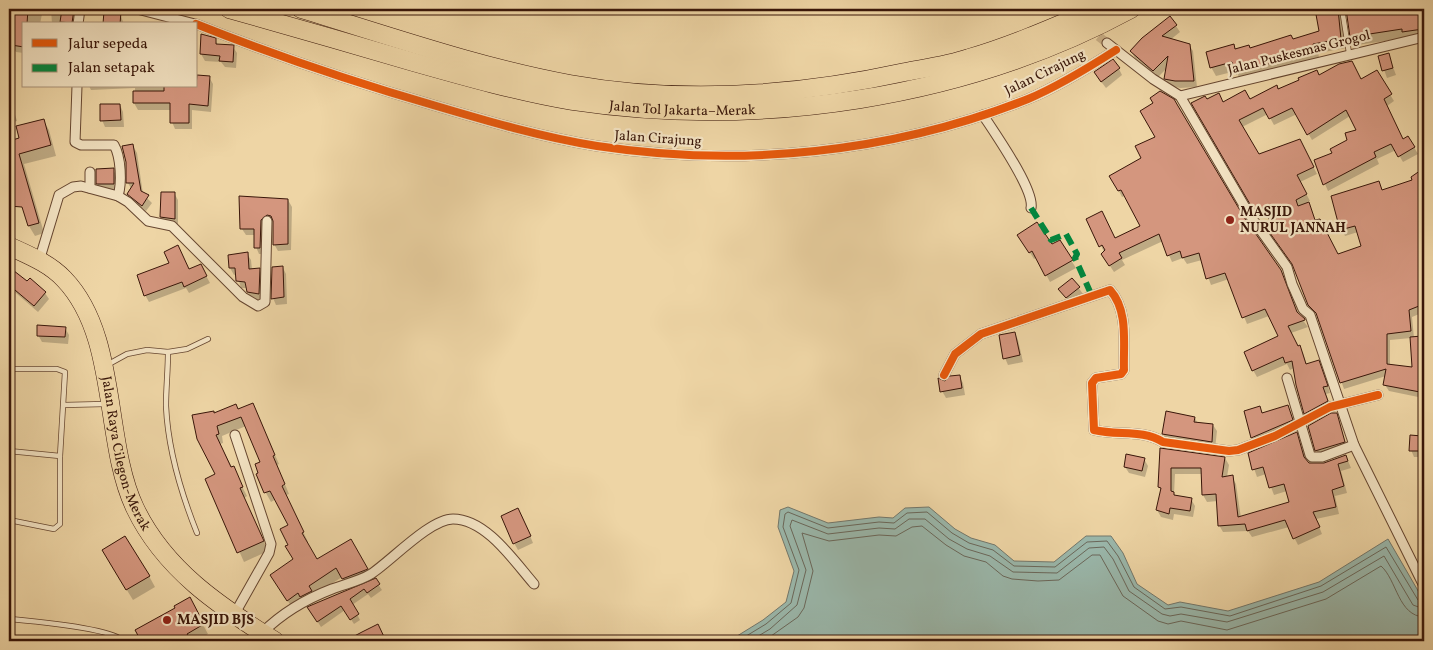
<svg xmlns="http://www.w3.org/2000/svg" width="1433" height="650" font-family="Vollkorn,serif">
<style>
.water{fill:#9ab8ac;stroke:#73776b}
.shadow{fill:#0003;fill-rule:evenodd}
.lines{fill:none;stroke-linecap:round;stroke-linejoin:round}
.shore{stroke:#6a675a;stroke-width:1}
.building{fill:#d4967e;stroke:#391609}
.street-tunnel{stroke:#caaf86;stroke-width:9;stroke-dasharray:9 4.5;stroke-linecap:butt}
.lane-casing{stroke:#664630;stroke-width:6}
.street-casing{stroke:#664630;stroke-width:11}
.highway-casing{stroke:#391609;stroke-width:19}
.lane{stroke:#f4e4c4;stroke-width:4.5}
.street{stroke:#f4e4c4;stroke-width:9}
.highway{stroke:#eed5a5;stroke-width:18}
.quiet{stroke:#00873e;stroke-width:6;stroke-dasharray:12 6;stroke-linecap:butt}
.cycleway-casing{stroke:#f4e4c4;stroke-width:11}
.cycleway{stroke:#e8590c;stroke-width:8}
.poi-dot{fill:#8f2418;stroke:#f4e4c4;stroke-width:2}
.labels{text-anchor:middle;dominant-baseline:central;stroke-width:4.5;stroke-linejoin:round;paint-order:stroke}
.street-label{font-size:14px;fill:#391609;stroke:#f4e4c4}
.poi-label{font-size:14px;font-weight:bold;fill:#391609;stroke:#f4e4c4;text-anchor:start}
</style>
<rect width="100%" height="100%" fill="#eed5a5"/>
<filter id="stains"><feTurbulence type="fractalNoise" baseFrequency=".004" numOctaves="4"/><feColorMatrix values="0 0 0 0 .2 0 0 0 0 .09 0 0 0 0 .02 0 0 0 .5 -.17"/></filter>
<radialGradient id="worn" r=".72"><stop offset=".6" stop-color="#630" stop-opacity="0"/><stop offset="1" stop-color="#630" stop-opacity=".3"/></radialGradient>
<path class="water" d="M 788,507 L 828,523 L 879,517 L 893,518 L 905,508 L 929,507 L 955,529 L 971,538 L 995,545 L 1014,561 L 1054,562 L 1086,536 L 1111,536 L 1123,553 L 1137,584 L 1168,605 L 1180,602 L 1228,611 L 1319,582 L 1388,539 L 1424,601 L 1424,641 L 729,641 L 763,620 L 786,602 L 794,571 L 778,527 L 780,510 Z"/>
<g class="shadow">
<path d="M 16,9 L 43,9 L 40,24 L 24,24 L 24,53 L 16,52 L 12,45 Z"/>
<path d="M 51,9 L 80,9 L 77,24 L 52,24 Z"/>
<path d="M 1316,9 L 1424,9 L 1424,39 L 1407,38 L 1357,45 L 1352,36 L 1346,14 L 1343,19 L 1346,48 L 1318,53 L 1320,61 L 1242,83 L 1236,71 L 1216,76 L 1211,67 L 1234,46 L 1236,50 L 1250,49 L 1293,40 L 1321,32 Z"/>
<path d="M 120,14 L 124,24 L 104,24 Z"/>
<path d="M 1176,26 L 1180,32 L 1170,40 L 1189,45 L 1193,51 L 1197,87 L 1180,88 L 1169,85 L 1165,78 L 1168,67 L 1158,77 L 1135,58 L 1131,51 Z"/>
<path d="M 215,40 L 218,45 L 233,47 L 237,53 L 236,68 L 225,67 L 221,62 L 205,61 L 201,54 Z"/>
<path d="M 1388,54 L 1396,75 L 1387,78 L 1379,56 Z"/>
<path d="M 1119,69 L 1122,75 L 1106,88 L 1099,79 Z"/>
<path d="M 1376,72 L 1394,101 L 1387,106 L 1403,140 L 1408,137 L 1418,154 L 1403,162 L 1396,150 L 1377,159 L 1379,164 L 1328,191 L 1315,161 L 1334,154 L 1358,130 L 1350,116 L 1312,140 L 1297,114 L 1274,125 L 1268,114 L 1242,127 L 1259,156 L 1303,147 L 1317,174 L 1300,182 L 1310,201 L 1307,202 L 1316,222 L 1338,255 L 1363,247 L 1358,232 L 1345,236 L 1342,229 L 1379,182 L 1383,191 L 1414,180 L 1412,178 L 1424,170 L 1424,312 L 1412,317 L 1414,338 L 1422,337 L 1424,342 L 1423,398 L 1389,391 L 1385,385 L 1386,376 L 1344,389 L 1319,317 L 1309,305 L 1295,266 L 1275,227 L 1268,214 L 1259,217 L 1193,103 L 1206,101 L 1223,103 L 1249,100 L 1319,76 L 1361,81 ZM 1411,338 L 1413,369 L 1390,365 L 1390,340 Z"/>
<path d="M 196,76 L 209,77 L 213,84 L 211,112 L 192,110 L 192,129 L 175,129 L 172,122 L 172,110 L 138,110 L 134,103 L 135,88 L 91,90 L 89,86 L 196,86 Z"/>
<path d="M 9,96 L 17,121 L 9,123 Z"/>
<path d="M 120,105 L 123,112 L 124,127 L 105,127 L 102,120 Z"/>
<path d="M 43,120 L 49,130 L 56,156 L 24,164 L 44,233 L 35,236 L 29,226 L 14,172 L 12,225 L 9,225 L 9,142 L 21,139 Z"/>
<path d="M 133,146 L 137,153 L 143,194 L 152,203 L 146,211 L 133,201 L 129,194 L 132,190 L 128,183 L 127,162 Z"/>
<path d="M 113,170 L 117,176 L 117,190 L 101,190 L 97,183 Z"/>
<path d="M 1111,176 L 1243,218 L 1280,270 L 1299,315 L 1308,327 L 1291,333 L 1303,353 L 1307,365 L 1318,362 L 1322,368 L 1330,393 L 1326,394 L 1331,408 L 1309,420 L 1305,413 L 1294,368 L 1290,370 L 1287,364 L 1257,377 L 1253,370 L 1280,337 L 1269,316 L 1247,324 L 1229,279 L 1211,285 L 1202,260 L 1187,264 L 1183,258 L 1172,262 L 1163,241 L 1122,260 L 1125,265 L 1114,272 L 1102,254 L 1104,252 L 1088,219 L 1115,239 L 1141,227 L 1125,196 L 1122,197 Z"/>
<path d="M 174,193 L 178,200 L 178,226 L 165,224 L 161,217 Z"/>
<path d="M 288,200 L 292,207 L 291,250 L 278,251 L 274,244 L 274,222 L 271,221 L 263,254 L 259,254 L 256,247 L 255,235 L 246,235 L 242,229 Z"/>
<path d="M 1059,241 L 1076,268 L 1050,282 L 1037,257 L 1034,259 L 1023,242 L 1052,246 Z"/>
<path d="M 247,254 L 251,260 L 252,270 L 259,269 L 263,276 L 262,301 L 256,301 L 250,297 L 246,288 L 241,288 L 237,274 L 234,275 L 230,268 Z"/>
<path d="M 283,268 L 286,274 L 287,304 L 276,305 L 273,298 Z"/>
<path d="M 9,269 L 45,293 L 49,299 L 38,312 L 9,287 Z"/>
<path d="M 189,271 L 204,272 L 210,283 L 189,293 L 186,288 L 149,302 L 145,295 Z"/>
<path d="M 1072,279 L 1083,294 L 1071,304 L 1060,289 Z"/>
<path d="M 65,328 L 69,335 L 68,344 L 42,342 L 38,335 Z"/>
<path d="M 1015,333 L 1018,340 L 1023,362 L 1008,365 L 1005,358 Z"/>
<path d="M 959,376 L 963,383 L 965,395 L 946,398 L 942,391 Z"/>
<path d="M 253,405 L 279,464 L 277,465 L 289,494 L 286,495 L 308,542 L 306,543 L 317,561 L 350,541 L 372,578 L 348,588 L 342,577 L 293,609 L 277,584 L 295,560 L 290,545 L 289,525 L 276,499 L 271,502 L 266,493 L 258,474 L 261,462 L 246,426 L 222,436 L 223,443 L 220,444 L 247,496 L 244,498 L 268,551 L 244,562 L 207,479 L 217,475 L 214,414 L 238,410 Z"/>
<path d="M 1288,406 L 1296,426 L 1256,444 L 1245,412 L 1260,408 L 1263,414 Z"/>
<path d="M 1167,413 L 1195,418 L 1198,424 L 1213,425 L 1217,431 L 1215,449 L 1167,441 L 1163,434 Z"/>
<path d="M 1336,415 L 1348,449 L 1320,457 L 1316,450 Z"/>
<path d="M 1296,433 L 1309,464 L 1324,464 L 1346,456 L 1351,468 L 1341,471 L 1347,493 L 1335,496 L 1339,514 L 1316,519 L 1322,534 L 1298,545 L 1289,527 L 1252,537 L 1248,531 L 1223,532 L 1219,525 L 1218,501 L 1207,502 L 1203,495 L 1202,474 L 1175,474 L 1174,494 L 1176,497 L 1191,499 L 1195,506 L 1193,517 L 1174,514 L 1173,520 L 1161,517 L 1157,510 L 1162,491 L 1159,487 L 1161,449 L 1225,458 L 1229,465 L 1227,477 L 1232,477 L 1236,484 L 1241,518 L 1291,503 L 1287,491 L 1274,495 L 1266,474 L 1257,477 L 1249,454 Z"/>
<path d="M 1421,437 L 1424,442 L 1424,457 L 1414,457 L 1411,450 Z"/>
<path d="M 1144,459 L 1148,466 L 1145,477 L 1129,473 L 1125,467 Z"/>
<path d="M 522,516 L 533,543 L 518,550 L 514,543 Z"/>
<path d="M 109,561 L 149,576 L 155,587 L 133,600 Z"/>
<path d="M 375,580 L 382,590 L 371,598 L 368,594 L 352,605 L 360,620 L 354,624 L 345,610 L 321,627 L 312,613 Z"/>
<path d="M 189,599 L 208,634 L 195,641 L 143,641 L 137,631 L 177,609 Z"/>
</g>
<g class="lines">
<g class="shore">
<path d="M 738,641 L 766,624 L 791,603 L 799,570 L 783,527 L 785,514 L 788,512 L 828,528 L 879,522 L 894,523 L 907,513 L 927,512 L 952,533 L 969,543 L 993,550 L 1014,566 L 1055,567 L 1087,542 L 1107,541 L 1118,556 L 1134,587 L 1165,609 L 1181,607 L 1230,616 L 1321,586 L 1386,547 L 1418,600 L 1424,603"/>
<path d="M 750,641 L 770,629 L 797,605 L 806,570 L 790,526 L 792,520 L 828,534 L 879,528 L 895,529 L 909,519 L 925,519 L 949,539 L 967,549 L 990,556 L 1013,572 L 1057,573 L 1089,548 L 1104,547 L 1113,559 L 1129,591 L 1162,614 L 1170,616 L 1181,614 L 1227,622 L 1323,592 L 1384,556 L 1413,605 L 1424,609"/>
<path d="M 764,641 L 798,617 L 804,608 L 813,571 L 802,533 L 829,541 L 879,535 L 896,536 L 912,527 L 922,526 L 946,545 L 964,556 L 986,562 L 1003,576 L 1012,579 L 1038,581 L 1059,580 L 1092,555 L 1100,555 L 1123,596 L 1158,621 L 1168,624 L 1181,621 L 1227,630 L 1326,599 L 1381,566 C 1397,580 1398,616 1424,617"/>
</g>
</g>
<g class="building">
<path d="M 15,9 L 28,9 L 27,24 L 24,24 L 24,47 L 11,45 Z"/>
<path d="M 62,9 L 74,9 L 72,23 L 60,22 Z"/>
<path d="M 1315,9 L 1338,9 L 1341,39 L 1313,44 L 1316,52 L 1302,56 L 1300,54 L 1236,74 L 1232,62 L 1210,68 L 1206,52 L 1234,44 L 1235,49 L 1249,45 L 1250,48 L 1291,35 L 1293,39 L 1319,31 Z"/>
<path d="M 1346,9 L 1420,9 L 1423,29 L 1402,32 L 1402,29 L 1350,37 Z"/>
<path d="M 104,11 L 121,12 L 120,24 L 103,24 Z"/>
<path d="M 1170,16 L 1177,25 L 1162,36 L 1190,44 L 1194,81 L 1175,81 L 1164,79 L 1168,56 L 1153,71 L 1130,51 L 1142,38 Z"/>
<path d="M 201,34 L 216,38 L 216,44 L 234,45 L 233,62 L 219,61 L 220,56 L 200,54 Z"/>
<path d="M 1389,53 L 1393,68 L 1382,71 L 1378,56 Z"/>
<path d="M 1113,59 L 1120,68 L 1101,82 L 1094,72 Z"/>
<path d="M 1352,61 L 1361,79 L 1377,70 L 1392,94 L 1384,99 L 1403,139 L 1408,136 L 1415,147 L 1398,157 L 1391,144 L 1374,152 L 1376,157 L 1323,185 L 1314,160 L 1332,153 L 1330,149 L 1347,140 L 1345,133 L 1356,130 L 1346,110 L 1307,135 L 1292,108 L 1269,119 L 1263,108 L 1239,120 L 1259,154 L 1300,139 L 1314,167 L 1297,175 L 1307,194 L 1296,200 L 1298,206 L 1309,202 L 1315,220 L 1320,219 L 1338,254 L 1361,246 L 1355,226 L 1340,230 L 1331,196 L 1379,181 L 1382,190 L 1412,180 L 1411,177 L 1424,168 L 1424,304 L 1409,310 L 1411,331 L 1387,334 L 1387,364 L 1412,367 L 1410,337 L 1422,336 L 1424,373 L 1420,392 L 1383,385 L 1386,369 L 1340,383 L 1316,313 L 1308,305 L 1292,264 L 1267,229 L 1273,226 L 1263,208 L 1254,211 L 1191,103 L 1205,96 L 1207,99 L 1219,93 L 1223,102 L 1245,90 L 1250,99 L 1277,85 L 1278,89 L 1299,80 L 1298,78 L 1317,70 L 1319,75 L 1339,64 Z"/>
<path d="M 197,75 L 210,76 L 208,106 L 189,104 L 189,123 L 170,123 L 170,103 L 133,103 L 133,91 L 164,91 L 164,86 L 196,86 Z"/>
<path d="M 1160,91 L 1174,99 L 1178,106 L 1244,217 L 1281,270 L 1297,312 L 1305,319 L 1305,320 L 1288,326 L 1298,346 L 1300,345 L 1306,364 L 1319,360 L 1328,386 L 1323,387 L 1328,401 L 1304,414 L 1296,385 L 1292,361 L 1285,363 L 1283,357 L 1252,371 L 1244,352 L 1278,336 L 1265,309 L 1242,318 L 1225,273 L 1206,279 L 1199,253 L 1182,258 L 1180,251 L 1167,256 L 1159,234 L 1119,253 L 1122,258 L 1109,266 L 1101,254 L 1105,250 L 1102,245 L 1099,247 L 1086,219 L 1102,211 L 1115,238 L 1140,226 L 1121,190 L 1118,191 L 1109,176 L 1141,158 L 1135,146 L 1155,137 L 1140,111 L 1153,103 L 1150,98 Z"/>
<path d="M 100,104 L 120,104 L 121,120 L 100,121 Z"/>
<path d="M 44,119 L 51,145 L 19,154 L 39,223 L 28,226 L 22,207 L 9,206 L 9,141 L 19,138 L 16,126 Z"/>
<path d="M 133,144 L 141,191 L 149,195 L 142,206 L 127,194 L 134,183 L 126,183 L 126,162 L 122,146 Z"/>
<path d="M 114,168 L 114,184 L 96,184 L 96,169 Z"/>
<path d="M 161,192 L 175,192 L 175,219 L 160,217 Z"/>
<path d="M 239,196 L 288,199 L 288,244 L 273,245 L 273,221 L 271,216 L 267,215 L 261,220 L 260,248 L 254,248 L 254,229 L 240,229 Z"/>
<path d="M 1037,222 L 1052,244 L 1060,240 L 1073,260 L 1045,276 L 1032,251 L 1029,253 L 1017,235 Z"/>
<path d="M 178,245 L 189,269 L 201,264 L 207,276 L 184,287 L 182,282 L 144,296 L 137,275 L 169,263 L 164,252 Z"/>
<path d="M 248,252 L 249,269 L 260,268 L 259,294 L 247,292 L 245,282 L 236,281 L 235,268 L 229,268 L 228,255 Z"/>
<path d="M 283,266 L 284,297 L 271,299 L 272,267 Z"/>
<path d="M 9,267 L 27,281 L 30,278 L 46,292 L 34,306 L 9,285 Z"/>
<path d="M 1072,278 L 1080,287 L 1066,298 L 1058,289 Z"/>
<path d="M 37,325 L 66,327 L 65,337 L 37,336 Z"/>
<path d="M 1015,332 L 1020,355 L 1003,359 L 999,335 Z"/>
<path d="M 960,375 L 962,388 L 940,392 L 938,378 L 945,381 L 950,376 Z"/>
<path d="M 253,403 L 275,455 L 273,456 L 285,484 L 282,486 L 304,532 L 302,533 L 317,559 L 351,539 L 368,569 L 342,579 L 336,568 L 309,586 L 312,591 L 300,597 L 298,593 L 287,601 L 270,575 L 293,559 L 285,546 L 288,545 L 280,529 L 288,525 L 270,491 L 264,493 L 256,474 L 258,473 L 255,464 L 260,462 L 241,417 L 217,426 L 219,434 L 216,435 L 231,467 L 234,466 L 243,487 L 240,488 L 264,541 L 237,553 L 205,479 L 215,474 L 197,439 L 192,415 L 214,411 L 214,413 L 236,404 L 238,409 Z"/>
<path d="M 1288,405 L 1293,420 L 1251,438 L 1244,411 L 1260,406 L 1262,413 Z"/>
<path d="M 1166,411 L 1195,417 L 1194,422 L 1213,424 L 1212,442 L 1162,434 Z"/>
<path d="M 1331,413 L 1337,413 L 1345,442 L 1315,451 L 1308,426 Z"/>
<path d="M 1297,432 L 1304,457 L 1309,463 L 1324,463 L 1346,455 L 1348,461 L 1338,464 L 1344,486 L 1332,490 L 1336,507 L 1313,512 L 1320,527 L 1293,539 L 1285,520 L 1247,531 L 1245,524 L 1218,526 L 1216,494 L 1202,495 L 1201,468 L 1171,468 L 1171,491 L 1174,492 L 1174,495 L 1192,498 L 1190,511 L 1170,508 L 1169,514 L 1156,510 L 1161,488 L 1158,487 L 1160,448 L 1225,457 L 1222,477 L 1233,475 L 1238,517 L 1289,502 L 1284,484 L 1269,488 L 1263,467 L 1252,470 L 1248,453 Z"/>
<path d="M 1410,435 L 1422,436 L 1421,451 L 1409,451 Z"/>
<path d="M 1126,454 L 1145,458 L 1142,471 L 1124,467 Z"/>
<path d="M 518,508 L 531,536 L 513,544 L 501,516 Z"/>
<path d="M 125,536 L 150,576 L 126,590 L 102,550 Z"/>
<path d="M 376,578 L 380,584 L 367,593 L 364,589 L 350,599 L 359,614 L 350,620 L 341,606 L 317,622 L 307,607 Z"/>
<path d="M 190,597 L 204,624 L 187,634 L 191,641 L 141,641 L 135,630 L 175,608 L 174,606 Z"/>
<path d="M 378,624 L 386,641 L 345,641 L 362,632 Z"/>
</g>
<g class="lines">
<g class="street-tunnel">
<path d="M 1061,9 L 1075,19"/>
<path d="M 1088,28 L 1107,43"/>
</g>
<g class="lane-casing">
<g id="lane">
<path d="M 1342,9 L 1349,53"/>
<path d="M 168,352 C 168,370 166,388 166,406 C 168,450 181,493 197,533"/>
<path d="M 107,365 L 127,354 L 147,350 L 168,352 L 187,349 L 208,339"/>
<path d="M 9,369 L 57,369 L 65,372 L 60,456 L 60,524 L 54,529 L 9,520"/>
<path d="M 64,405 L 105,404"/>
<path d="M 9,451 L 60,456"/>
<path d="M 9,619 C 30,621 112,628 123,641"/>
</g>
</g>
<g class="street-casing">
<g id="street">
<path d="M 137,9 L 195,24"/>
<path d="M 78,24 L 80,9"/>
<path d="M 196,24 C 274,55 353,82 433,105 C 487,121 541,137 597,146 C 741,168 892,153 1028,99 C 1059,86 1088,68 1116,50"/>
<path d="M 1107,43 L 1153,79 L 1180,96 L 1249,214 L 1287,267 L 1292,284 L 1303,309 L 1310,315 L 1354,445"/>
<path d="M 77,86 L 75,142 L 81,145 L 114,145 C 121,157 122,183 118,196"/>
<path d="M 1180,96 L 1424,37"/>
<path d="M 983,115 C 994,132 1035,190 1031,208"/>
<path d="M 90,188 L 90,172"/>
<path d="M 39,261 L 59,195 L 73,187 L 81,186 L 118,196 L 128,202 L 148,221 L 172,226 L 243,297 L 258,306 L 265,302 L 267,221"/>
<path d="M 944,375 L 955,354 L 981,334 L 1110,290 C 1129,311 1123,345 1124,370 L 1121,374 L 1096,378 L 1092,383 L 1094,430 C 1118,436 1142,429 1163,442 L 1229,451 L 1238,450 L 1275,436 L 1330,407 L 1378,395"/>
<path d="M 1287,378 L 1310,455 L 1312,457 L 1322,457 L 1354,445 L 1424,586"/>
<path d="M 234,615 L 269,553 L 271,544 L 235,435"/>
<path d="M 262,633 C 282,613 306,599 332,589 C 345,584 360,581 371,574 C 391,561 430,519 453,519 C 486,519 514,561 534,584"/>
</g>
</g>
<g class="highway-casing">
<g id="highway">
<path id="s1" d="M 229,9 C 290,26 352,44 413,62 C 466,77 519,92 572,101 C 758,129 965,99 1131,9"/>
<path d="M 301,9 C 390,36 478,67 570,84 C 681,104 795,96 905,72 C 926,68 949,65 969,58 C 1013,45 1054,27 1096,9"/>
<path id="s2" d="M 9,246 C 28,255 49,263 64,279 C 119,336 103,441 135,508 C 164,569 219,606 275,641"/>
</g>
</g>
<use href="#lane" class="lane"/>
<use href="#street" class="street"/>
<use href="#highway" class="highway"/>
<path class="quiet" d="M 1031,208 L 1051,240 L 1066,234 L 1077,254 L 1075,258 L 1092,296"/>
<g class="cycleway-casing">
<g id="cycleway">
<path d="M 196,24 C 274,55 353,82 433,105 C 487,121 541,137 597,146 C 741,168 892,153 1028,99 C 1059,86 1088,68 1116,50"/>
<path d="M 944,375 L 955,354 L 981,334 L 1110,290 C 1129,311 1123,345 1124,370 L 1121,374 L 1096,378 L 1092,383 L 1094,430 C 1118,436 1142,429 1163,442 L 1229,451 L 1238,450 L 1275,436 L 1330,407 L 1378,395"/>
</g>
</g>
<use href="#cycleway" class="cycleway"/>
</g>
<g class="poi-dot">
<circle cx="1230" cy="220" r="5"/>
<circle cx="167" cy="620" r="5"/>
</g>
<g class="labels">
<g class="street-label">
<text transform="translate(1299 53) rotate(-14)">Jalan Puskesmas Grogol</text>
<text transform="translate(1045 73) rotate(-26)">Jalan Cirajung</text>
<text stroke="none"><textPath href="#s1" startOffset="466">Jalan Tol Jakarta–Merak</textPath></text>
<text transform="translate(658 139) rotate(4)">Jalan Cirajung</text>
<text stroke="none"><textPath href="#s2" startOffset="252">Jalan Raya Cilegon-Merak</textPath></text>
</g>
<g class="poi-label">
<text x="1240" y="212">MASJID<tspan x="1240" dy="16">NURUL JANNAH</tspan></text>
<text x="177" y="620">MASJID BJS</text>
</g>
</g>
<rect width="1433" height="650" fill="none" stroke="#eed5a5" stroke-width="30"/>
<rect x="10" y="10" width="1413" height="630" fill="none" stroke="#391609" stroke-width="2.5"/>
<rect x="15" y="15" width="1403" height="620" fill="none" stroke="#391609"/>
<rect x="22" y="22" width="175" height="65" fill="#f4e4c4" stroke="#a99279"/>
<rect x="32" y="39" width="25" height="8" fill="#e8590c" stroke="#a99279"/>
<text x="68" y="48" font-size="15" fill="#391609">Jalur sepeda</text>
<rect x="32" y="64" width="25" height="8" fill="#00873e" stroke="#a99279"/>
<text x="68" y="72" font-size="15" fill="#391609">Jalan setapak</text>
<rect width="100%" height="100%" filter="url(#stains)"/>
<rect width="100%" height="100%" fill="url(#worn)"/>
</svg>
